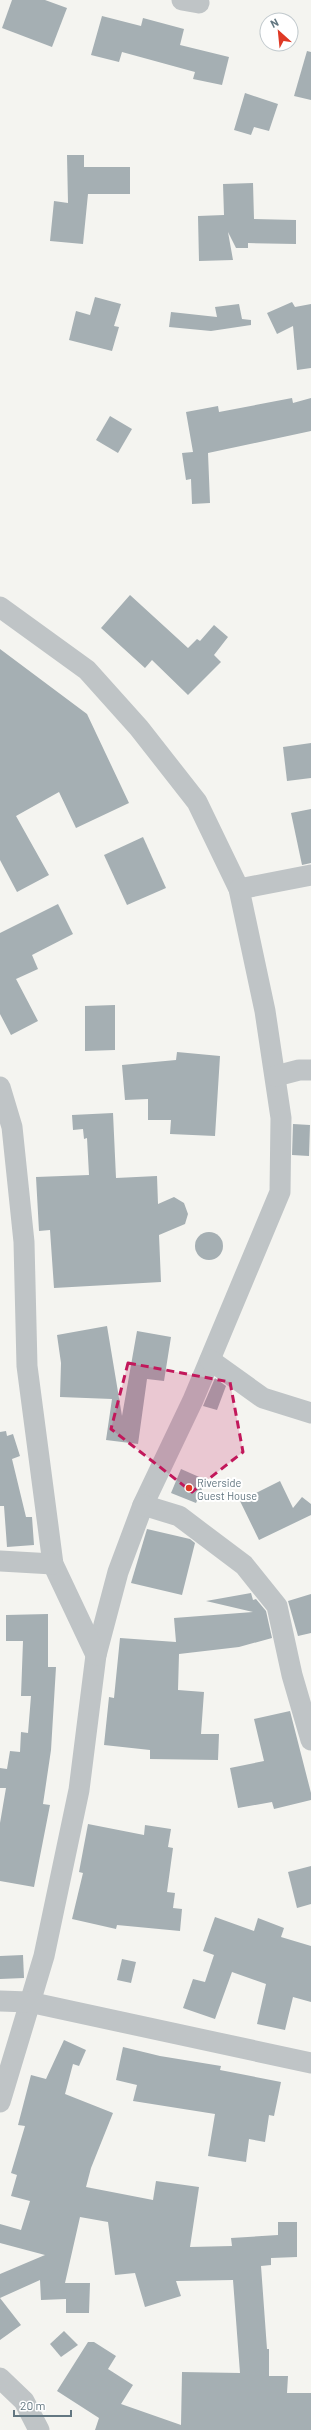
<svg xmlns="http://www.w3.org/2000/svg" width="311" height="2430" font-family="Barlow,sans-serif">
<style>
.building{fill:#a5afb3}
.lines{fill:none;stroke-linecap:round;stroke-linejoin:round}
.minor{stroke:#bfc4c6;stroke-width:21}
.marked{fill:#c2185b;fill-opacity:0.2;stroke:#c2185b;stroke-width:3;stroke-dasharray:8 5;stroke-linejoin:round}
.poi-dot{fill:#df3925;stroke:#fff;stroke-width:1.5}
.labels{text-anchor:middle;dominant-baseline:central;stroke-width:4;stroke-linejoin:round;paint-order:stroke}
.poi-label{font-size:11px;fill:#637781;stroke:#fff;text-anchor:start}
</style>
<rect width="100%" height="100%" fill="#f4f4f0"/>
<g class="building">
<path d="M 12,0 L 45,0 L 67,8 L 52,47 L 2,28 Z"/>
<path d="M 102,16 L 141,26 L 143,18 L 184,29 L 180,45 L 229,57 L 222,85 L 193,79 L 195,72 L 122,52 L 119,62 L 91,55 Z"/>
<path d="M 307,51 L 311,52 L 311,100 L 294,96 Z"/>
<path d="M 245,93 L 278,104 L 269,131 L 254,127 L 251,135 L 234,130 Z"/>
<path d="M 67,155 L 84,155 L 84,167 L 130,167 L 130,194 L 88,194 L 83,244 L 50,241 L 54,201 L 68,203 Z"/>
<path d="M 253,183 L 254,219 L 296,220 L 296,244 L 248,243 L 248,248 L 236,248 L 228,232 L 233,260 L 199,261 L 198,216 L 224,215 L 223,184 Z"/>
<path d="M 95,297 L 121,304 L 114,326 L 119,327 L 112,351 L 69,340 L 76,311 L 90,315 Z"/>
<path d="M 292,302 L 295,307 L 311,304 L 311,368 L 297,370 L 293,326 L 277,334 L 267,313 Z"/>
<path d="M 239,304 L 242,319 L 251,320 L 251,325 L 211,331 L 169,327 L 171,312 L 217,317 L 215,307 Z"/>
<path d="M 292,398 L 293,403 L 311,398 L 311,431 L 208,453 L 210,503 L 192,504 L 191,479 L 186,480 L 182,453 L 193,452 L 186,412 L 218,406 L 219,412 Z"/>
<path d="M 110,416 L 132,429 L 118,453 L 96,440 Z"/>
<path d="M 130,595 L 188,648 L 197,639 L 200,641 L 214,625 L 228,637 L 214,655 L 221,662 L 188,695 L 152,660 L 145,668 L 101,628 Z"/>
<path d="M 0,649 L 87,714 L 129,803 L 76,828 L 59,792 L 16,816 L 49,875 L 17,892 L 0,860 Z"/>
<path d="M 311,743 L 311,778 L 287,781 L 283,747 Z"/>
<path d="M 311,809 L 311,863 L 302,865 L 291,813 Z"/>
<path d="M 143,837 L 166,888 L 127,905 L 104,855 Z"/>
<path d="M 58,904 L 73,934 L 32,955 L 38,969 L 16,979 L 38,1021 L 11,1035 L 0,1014 L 0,933 Z"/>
<path d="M 115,1005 L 115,1050 L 85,1051 L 85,1006 Z"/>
<path d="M 177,1052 L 220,1056 L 215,1136 L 170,1134 L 171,1120 L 148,1120 L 148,1099 L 125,1100 L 122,1065 L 176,1060 Z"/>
<path d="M 113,1113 L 116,1178 L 157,1176 L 158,1204 L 174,1197 L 184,1203 L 188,1214 L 185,1224 L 159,1235 L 161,1282 L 54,1288 L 50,1230 L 39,1231 L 36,1177 L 89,1175 L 87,1138 L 84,1139 L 83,1129 L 73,1130 L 72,1115 Z"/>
<path d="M 293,1124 L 310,1125 L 309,1156 L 292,1155 Z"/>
<circle cx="209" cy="1246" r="14"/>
<path d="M 107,1326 L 122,1416 L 137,1331 L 171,1337 L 164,1381 L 147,1379 L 138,1444 L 106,1440 L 112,1399 L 60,1397 L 61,1363 L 57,1335 Z"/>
<path d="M 215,1378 L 226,1386 L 217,1410 L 203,1406 Z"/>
<path d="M 6,1431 L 7,1436 L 13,1434 L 20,1456 L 12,1459 L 26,1517 L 32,1517 L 34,1545 L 7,1547 L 4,1506 L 0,1506 L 0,1432 Z"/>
<path d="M 181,1469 L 206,1480 L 196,1503 L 171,1493 Z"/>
<path d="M 280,1481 L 293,1508 L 302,1497 L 311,1504 L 311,1515 L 259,1540 L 240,1501 Z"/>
<path d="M 147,1529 L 190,1539 L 195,1543 L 182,1595 L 131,1583 Z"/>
<path d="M 251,1593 L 253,1600 L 256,1599 L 266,1611 L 272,1638 L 239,1647 L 179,1654 L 178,1690 L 204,1692 L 201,1734 L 219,1734 L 218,1760 L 150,1759 L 150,1750 L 104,1745 L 109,1697 L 114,1698 L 120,1638 L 176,1642 L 174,1618 L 253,1612 L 206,1601 Z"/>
<path d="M 311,1594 L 311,1633 L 298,1636 L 288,1601 Z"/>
<path d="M 48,1614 L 48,1667 L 56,1667 L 51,1750 L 43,1804 L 50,1805 L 34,1887 L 0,1881 L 0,1823 L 6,1788 L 0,1788 L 0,1768 L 7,1769 L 10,1751 L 20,1752 L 21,1732 L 28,1733 L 31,1696 L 21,1696 L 23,1641 L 6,1641 L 6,1615 Z"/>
<path d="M 290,1711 L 311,1793 L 311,1800 L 274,1809 L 272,1802 L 238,1808 L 230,1768 L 264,1761 L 254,1719 Z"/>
<path d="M 88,1824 L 144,1835 L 145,1825 L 171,1829 L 168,1847 L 173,1848 L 167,1892 L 175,1893 L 173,1908 L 182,1909 L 180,1931 L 117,1925 L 116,1929 L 72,1919 L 83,1873 L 79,1872 Z"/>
<path d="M 311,1866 L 311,1904 L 297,1908 L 288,1872 Z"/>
<path d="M 215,1917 L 254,1931 L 258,1918 L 284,1928 L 281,1937 L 311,1946 L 311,2002 L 293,1997 L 285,2030 L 257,2024 L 266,1984 L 232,1972 L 215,2019 L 183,2008 L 193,1979 L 205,1982 L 214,1955 L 203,1951 Z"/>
<path d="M 23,1955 L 24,1978 L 0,1979 L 0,1956 Z"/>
<path d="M 122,1959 L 136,1962 L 131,1983 L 117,1980 Z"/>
<path d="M 64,2040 L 86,2050 L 79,2066 L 73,2064 L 65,2094 L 113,2113 L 91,2168 L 86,2187 L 153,2200 L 156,2181 L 199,2187 L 190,2247 L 232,2246 L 231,2238 L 278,2235 L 278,2222 L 297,2222 L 297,2257 L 271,2258 L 271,2265 L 261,2266 L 267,2349 L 269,2349 L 269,2376 L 288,2376 L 287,2393 L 311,2393 L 311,2430 L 95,2430 L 99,2418 L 57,2391 L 88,2342 L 94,2342 L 116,2356 L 108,2369 L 133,2385 L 121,2404 L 181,2425 L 182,2372 L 240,2373 L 233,2280 L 176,2281 L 181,2296 L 145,2307 L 135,2273 L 115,2275 L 108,2222 L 80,2217 L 65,2283 L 90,2283 L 89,2313 L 66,2313 L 66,2299 L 41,2300 L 40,2280 L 0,2298 L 21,2325 L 0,2340 L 0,2274 L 45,2255 L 0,2243 L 0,2224 L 21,2230 L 30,2201 L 11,2196 L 17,2175 L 11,2173 L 25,2126 L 18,2125 L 31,2075 L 46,2079 Z"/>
<path d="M 123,2047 L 160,2056 L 221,2066 L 220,2070 L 281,2082 L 274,2116 L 269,2115 L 265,2142 L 249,2139 L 246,2162 L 208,2156 L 215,2114 L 133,2101 L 137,2085 L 116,2080 Z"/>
<path d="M 64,2331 L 78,2345 L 61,2357 L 50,2344 Z"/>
</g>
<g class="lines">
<g class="minor">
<path d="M 182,0 L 199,3"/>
<path d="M 0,607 L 87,670 L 139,728 L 197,802 L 239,889 L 265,1011 L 281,1118 L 280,1192 L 193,1400 L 143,1505 L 118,1572 L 96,1655 L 79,1790 L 44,1956 L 0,2102"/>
<path d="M 239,889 L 311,875"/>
<path d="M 276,1076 L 299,1070 L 311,1070"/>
<path d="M 0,1087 L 12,1127 L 24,1242 L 27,1366 L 53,1564 L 96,1655"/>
<path d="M 210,1360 L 263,1398 L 311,1413"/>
<path d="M 143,1505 L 179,1516 L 244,1565 L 277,1606 L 292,1675 L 311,1740"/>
<path d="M 0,1561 L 53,1564"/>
<path d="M 0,2001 L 29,2002 L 311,2063"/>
<path d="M 0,2378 L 24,2401 L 39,2430"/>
</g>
</g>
<path class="marked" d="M 128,1363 L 230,1382 L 243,1452 L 192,1492 L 111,1429 Z"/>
<circle class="poi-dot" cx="189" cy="1488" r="4"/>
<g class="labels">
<g class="poi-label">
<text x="197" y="1482">Riverside<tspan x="197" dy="13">Guest House</tspan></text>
</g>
</g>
<g transform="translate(279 32) rotate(333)"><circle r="19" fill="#ffffff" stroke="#c1c9cd"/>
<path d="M0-3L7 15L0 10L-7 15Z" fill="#df3925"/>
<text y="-6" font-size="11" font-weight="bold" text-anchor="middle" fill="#637781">N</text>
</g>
<path d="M14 2410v6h57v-6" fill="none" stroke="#637781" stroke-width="2"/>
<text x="20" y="2410" font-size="12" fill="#637781" stroke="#ffffff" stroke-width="3" paint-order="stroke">20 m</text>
</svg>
